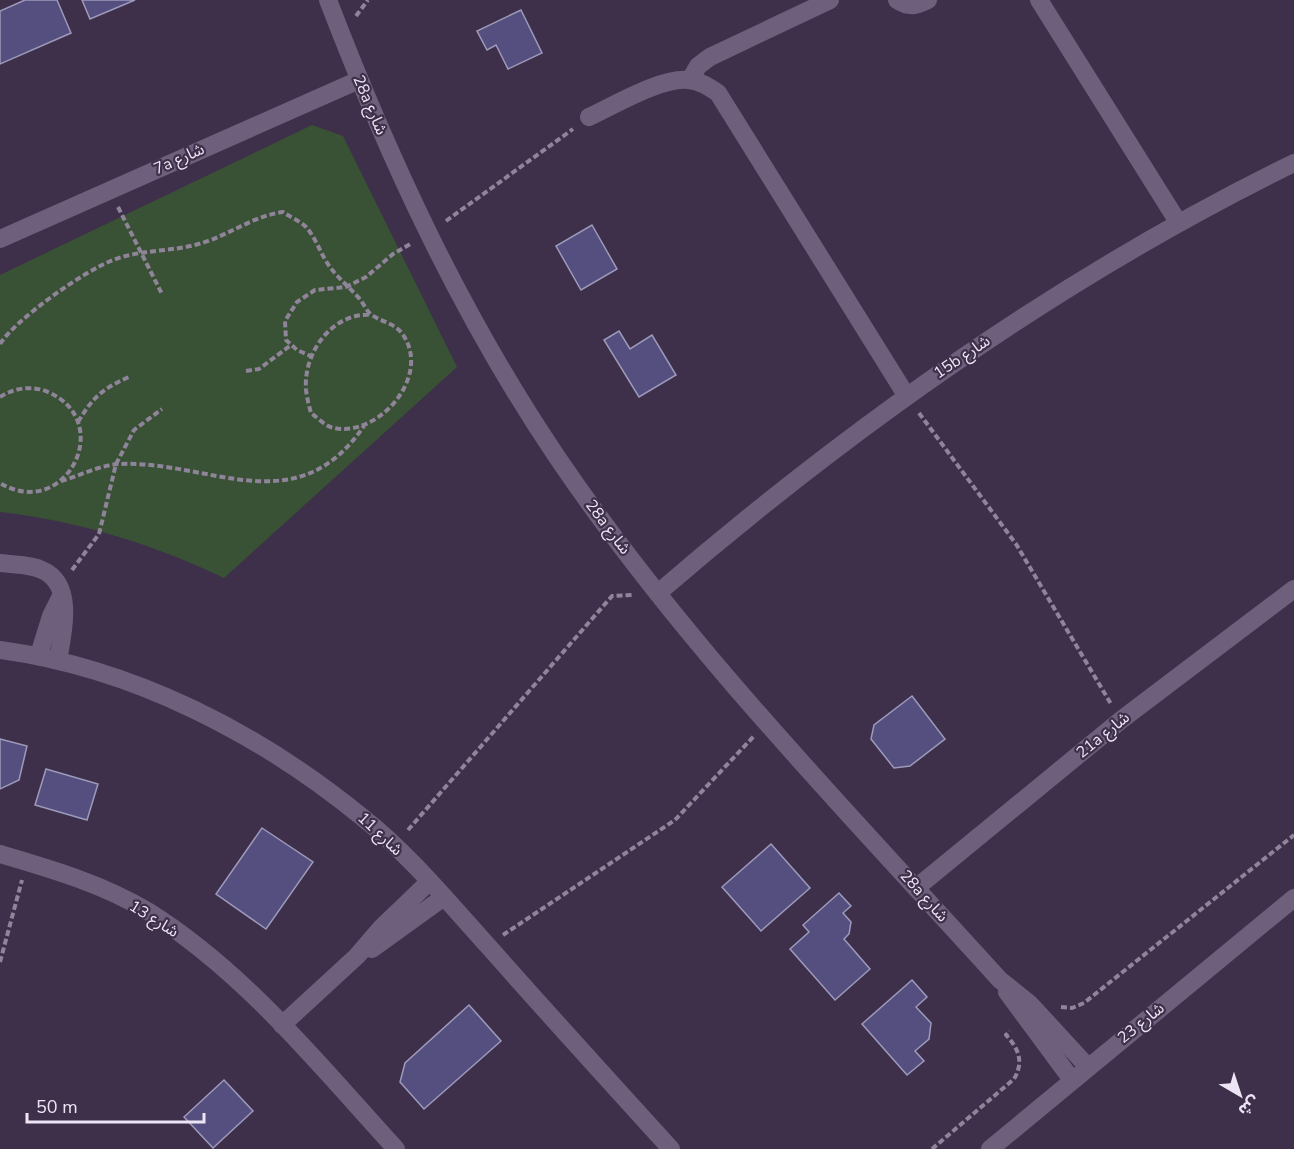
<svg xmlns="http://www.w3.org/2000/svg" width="1294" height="1149" font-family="'Nunito Sans','Noto Sans Arabic',sans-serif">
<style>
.green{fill:#395134}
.building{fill:#554f80;stroke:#9d9abb;stroke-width:1.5}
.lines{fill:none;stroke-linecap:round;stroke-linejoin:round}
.path{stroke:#8f8499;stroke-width:4;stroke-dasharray:6 3;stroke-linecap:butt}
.minor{stroke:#6e5f7c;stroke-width:18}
.labels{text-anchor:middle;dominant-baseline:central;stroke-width:4.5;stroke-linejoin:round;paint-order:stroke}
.street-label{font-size:16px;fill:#ede5f5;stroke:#3e304a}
</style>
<rect width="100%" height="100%" fill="#3e304a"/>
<path class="green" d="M 312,125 L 343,136 L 457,367 L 224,578 C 153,544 78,521 0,512 L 0,275 Z"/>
<g class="building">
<path d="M 25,0 L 57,0 L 71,33 L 0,64 L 0,11 Z"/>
<path d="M 82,0 L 135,0 L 90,19 Z"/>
<path d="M 521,10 L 542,53 L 508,69 L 496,45 L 487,50 L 477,31 Z"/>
<path d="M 592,225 L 617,269 L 581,290 L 556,246 Z"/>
<path d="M 619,331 L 630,349 L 652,335 L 676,375 L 639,397 L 604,340 Z"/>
<path d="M 912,696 L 945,739 L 910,766 L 894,768 L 871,739 L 874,725 Z"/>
<path d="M 0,739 L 27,746 L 19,780 L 0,789 Z"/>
<path d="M 46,769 L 98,784 L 87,820 L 35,805 Z"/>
<path d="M 262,828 L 313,862 L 266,929 L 216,894 Z"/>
<path d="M 771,844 L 810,888 L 761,931 L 722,887 Z"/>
<path d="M 839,893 L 851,906 L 843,913 L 851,922 L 849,934 L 844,939 L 870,969 L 835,1000 L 790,949 L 809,932 L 803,925 Z"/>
<path d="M 912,980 L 927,997 L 916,1007 L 931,1023 L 929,1039 L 915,1051 L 924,1061 L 907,1075 L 862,1024 Z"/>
<path d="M 469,1005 L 501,1041 L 424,1109 L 400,1082 L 405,1063 Z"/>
<path d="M 224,1080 L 253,1111 L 213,1148 L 184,1117 Z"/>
</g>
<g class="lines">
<g class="path">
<path d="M 356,16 L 368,0"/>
<path d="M 118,207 L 162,294"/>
<path d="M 446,221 L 573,129"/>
<path d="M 0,344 C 16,319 84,271 113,260 C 141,249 174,252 202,243 C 231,234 253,216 283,212 C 290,217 300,221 306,227 C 316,238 321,255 330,267 C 338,278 348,286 358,297 C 363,302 366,311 372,315 C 383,323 397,323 405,338 C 429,379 378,437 334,428 C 326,427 318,418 311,413 C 309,406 307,398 306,390 C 303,352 333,312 371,315"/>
<path d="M 313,357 L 297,350 L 286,340 L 285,321 L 297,302 L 315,290 L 346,287 L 366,277 L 393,254 L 412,243"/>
<path d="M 246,371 L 259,369 L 291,345"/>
<path d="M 0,397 C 14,388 32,385 48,392 C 117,422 65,522 0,483"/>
<path d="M 919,413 L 1016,544 L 1111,704"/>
<path d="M 78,422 C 93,397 102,389 129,377"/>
<path d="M 61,481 C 79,476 100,465 119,464 C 210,460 296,525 364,426"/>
<path d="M 72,570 L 99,534 L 116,464 L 134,430 L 162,409"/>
<path d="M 408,830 L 612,596 L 633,595"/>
<path d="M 503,935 L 675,820 L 754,736"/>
<path d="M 0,962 L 22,880"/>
<path d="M 1061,1007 L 1072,1008 L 1084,1003 L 1294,835"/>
<path d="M 932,1149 L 1014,1079 C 1024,1062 1019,1049 1006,1035 L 1010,1031"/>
</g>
<g class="minor">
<path d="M 328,0 C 389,159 461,315 557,457 C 685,646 847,811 1000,980 L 1030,1004 L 1088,1067"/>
<path d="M 897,0 C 909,8 916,6 928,0"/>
<path d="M 1039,0 L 1178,222"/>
<path d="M 690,80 L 698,66 L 710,57 L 830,0"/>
<path d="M 589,117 C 615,105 661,77 689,80 C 700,81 709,87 718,93 L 906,395"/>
<path d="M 0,239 L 359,80"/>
<path d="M 0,563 C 13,565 30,564 42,570 C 75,584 63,633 58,660"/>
<path d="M 658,593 C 853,425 1063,276 1294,163"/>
<path d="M 0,650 C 133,668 259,733 362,817 C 409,854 449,903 489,947 C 549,1015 610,1082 671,1149"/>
<path d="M 39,655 L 51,616 L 61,596"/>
<path d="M 0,854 C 51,869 103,884 149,912 C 246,973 319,1065 396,1149"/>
<path d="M 916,888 L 1121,720 L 1294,589"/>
<path d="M 372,949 L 444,897"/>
<path d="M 1007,992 L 1072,1080"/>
<path d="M 282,1025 L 357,956 L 382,927 L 429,882"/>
<path d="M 990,1149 L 1294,898"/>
</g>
</g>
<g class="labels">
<g class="street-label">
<text transform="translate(370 105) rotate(67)">28a شارع</text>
<text transform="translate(179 159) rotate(-24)">7a شارع</text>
<text transform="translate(962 357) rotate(-34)">15b شارع</text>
<text transform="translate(608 527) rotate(53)">28a شارع</text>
<text transform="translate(1103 735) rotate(-39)">21a شارع</text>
<text transform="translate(380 834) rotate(43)">شارع 11</text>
<text transform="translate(924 896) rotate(48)">28a شارع</text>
<text transform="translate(154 919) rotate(32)">شارع 13</text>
<text transform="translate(1141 1023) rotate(-39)">شارع 23</text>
</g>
</g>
<g transform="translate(1240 1095) rotate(141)" stroke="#3e304a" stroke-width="4.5" paint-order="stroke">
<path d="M0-4.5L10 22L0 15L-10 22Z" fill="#ede5f5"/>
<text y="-9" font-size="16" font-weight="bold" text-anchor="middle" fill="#ede5f5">ش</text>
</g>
<path d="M27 1113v9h177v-9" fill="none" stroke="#ede5f5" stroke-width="3"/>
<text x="36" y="1113" font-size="18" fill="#ede5f5" stroke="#3e304a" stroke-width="4.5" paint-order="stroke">50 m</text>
</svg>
